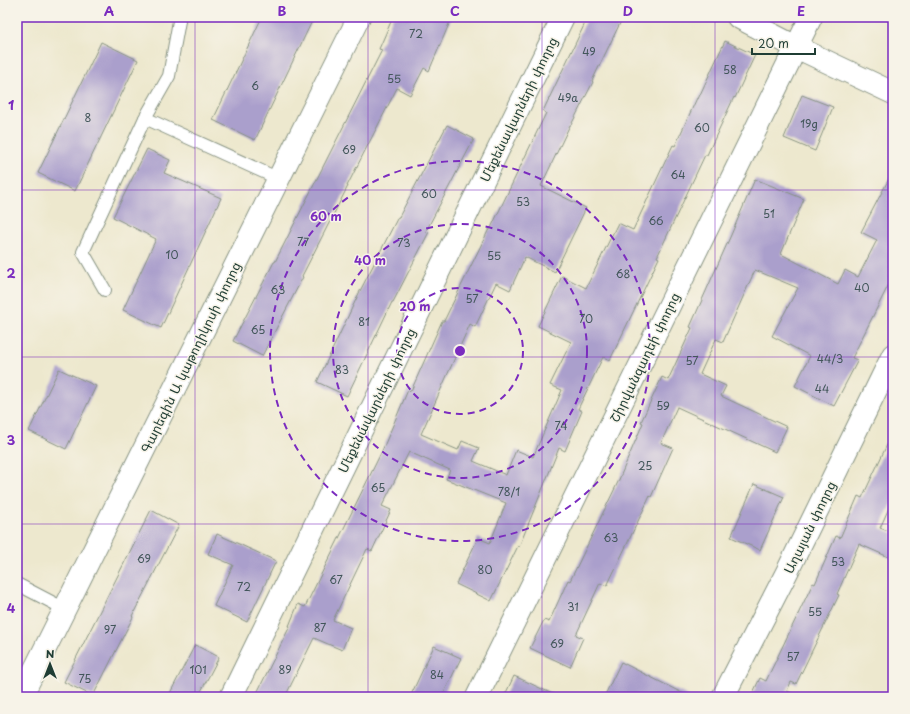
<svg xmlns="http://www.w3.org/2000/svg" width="910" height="714" font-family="'Playpen Sans','Noto Sans Armenian',sans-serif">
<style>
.building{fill:#aa9fcc}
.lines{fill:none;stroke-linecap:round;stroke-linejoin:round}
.lane-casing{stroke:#869281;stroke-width:14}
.street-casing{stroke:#869281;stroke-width:24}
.secondary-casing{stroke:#869281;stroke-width:24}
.lane{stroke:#fff;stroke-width:12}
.street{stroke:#fff;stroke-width:22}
.secondary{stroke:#fff;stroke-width:22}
.grid{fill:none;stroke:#7b2cbf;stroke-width:1;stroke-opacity:0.55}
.ring{fill:none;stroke:#7b2cbf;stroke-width:2;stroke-dasharray:7 5}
.labels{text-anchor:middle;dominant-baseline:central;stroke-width:3;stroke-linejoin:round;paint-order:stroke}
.number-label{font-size:11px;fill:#42565a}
.street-label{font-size:13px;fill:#1f3d34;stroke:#f7f3e8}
.centre{fill:#7b2cbf;stroke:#f7f3e8;stroke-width:2}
.ring-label{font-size:12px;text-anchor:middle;font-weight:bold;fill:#7b2cbf;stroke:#f7f3e8;stroke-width:3;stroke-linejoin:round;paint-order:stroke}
.neatline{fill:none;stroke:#7b2cbf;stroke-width:1.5}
.grid-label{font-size:13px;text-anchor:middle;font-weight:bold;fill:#7b2cbf}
</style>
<rect width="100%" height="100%" fill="#f7f3e8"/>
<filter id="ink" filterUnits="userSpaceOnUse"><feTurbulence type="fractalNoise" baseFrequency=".025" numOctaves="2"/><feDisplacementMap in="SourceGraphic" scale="8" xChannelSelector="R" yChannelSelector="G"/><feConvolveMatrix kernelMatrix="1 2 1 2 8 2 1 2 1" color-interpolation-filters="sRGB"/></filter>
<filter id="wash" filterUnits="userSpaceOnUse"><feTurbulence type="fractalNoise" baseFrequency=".012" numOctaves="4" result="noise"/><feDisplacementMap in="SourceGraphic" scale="16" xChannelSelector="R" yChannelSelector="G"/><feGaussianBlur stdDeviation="0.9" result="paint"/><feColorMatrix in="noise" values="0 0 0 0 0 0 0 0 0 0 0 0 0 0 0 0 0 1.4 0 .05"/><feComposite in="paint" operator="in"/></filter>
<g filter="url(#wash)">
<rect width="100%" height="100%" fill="#ede8ce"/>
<g id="blocks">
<g class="building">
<path d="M 262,17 L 314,17 L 255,140 L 213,120 Z"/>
<path d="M 393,17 L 452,17 L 429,71 L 424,68 L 410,95 L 397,88 L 347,186 L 348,186 L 302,276 L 303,277 L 262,356 L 233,341 L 274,262 L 275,262 L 382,50 L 379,49 Z"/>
<path d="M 588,17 L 623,17 L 592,81 L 593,82 L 571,125 L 570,125 L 541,186 L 586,208 L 555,272 L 525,257 L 510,290 L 496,283 L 475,327 L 470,324 L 421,434 L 458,450 L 462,441 L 479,448 L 473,461 L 506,475 L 516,450 L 533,457 L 562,390 L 550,385 L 571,342 L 538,326 L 562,276 L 586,288 L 618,223 L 633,230 L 673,145 L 675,146 L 697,98 L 698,99 L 725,41 L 755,55 L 735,98 L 734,97 L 707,155 L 705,155 L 657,257 L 659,258 L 610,360 L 603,357 L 578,409 L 582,411 L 565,451 L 559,448 L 519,547 L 518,546 L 491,601 L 456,584 L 478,538 L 490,543 L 506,503 L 446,479 L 450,470 L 409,452 L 382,506 L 391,510 L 372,551 L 367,549 L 333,620 L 351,628 L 342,650 L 314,638 L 285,697 L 255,697 L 290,626 L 289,626 L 298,604 L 305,607 L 382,451 L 408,390 L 411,391 L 442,321 L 444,321 L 489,229 L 490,230 L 546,113 L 543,111 Z"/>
<path d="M 101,42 L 138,60 L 75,191 L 38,173 Z"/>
<path d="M 802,95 L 833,107 L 815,151 L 784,138 Z"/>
<path d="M 447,125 L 474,139 L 426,231 L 429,232 L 393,302 L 392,302 L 347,396 L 317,382 L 360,291 L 398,217 L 399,217 Z"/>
<path d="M 147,149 L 170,160 L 164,173 L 221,198 L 161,328 L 123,310 L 156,239 L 113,217 Z"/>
<path d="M 893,171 L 893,276 L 852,358 L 858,360 L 834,406 L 795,386 L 810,356 L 772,336 L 798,288 L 755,270 L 723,342 L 716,339 L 700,374 L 726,386 L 721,396 L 787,427 L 775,452 L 677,407 L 661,443 L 673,448 L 651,497 L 650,496 L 607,586 L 600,583 L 576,635 L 583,638 L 570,667 L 530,648 L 544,620 L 549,622 L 568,580 L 570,581 L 618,482 L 643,423 L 641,422 L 662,377 L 668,380 L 692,328 L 690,327 L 731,235 L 755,179 L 804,199 L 781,254 L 838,284 L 845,270 L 858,277 L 877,240 L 861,232 Z"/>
<path d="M 59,369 L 96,386 L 66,449 L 29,431 Z"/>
<path d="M 893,432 L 893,499 L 880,528 L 893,533 L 893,559 L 859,544 L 837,594 L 839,595 L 796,684 L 791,682 L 787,691 L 801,697 L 751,697 L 760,678 L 766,681 L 813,583 L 815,584 L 836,536 L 840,538 L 858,496 L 862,498 Z"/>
<path d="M 754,484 L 784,497 L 760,550 L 731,537 Z"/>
<path d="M 151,510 L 179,525 L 132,616 L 133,617 L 93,696 L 64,682 Z"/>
<path d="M 217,534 L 276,561 L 247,622 L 214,606 L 233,565 L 208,554 Z"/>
<path d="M 195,645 L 219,657 L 198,697 L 168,697 Z"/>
<path d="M 434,646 L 461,658 L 442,697 L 410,697 Z"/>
<path d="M 621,662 L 690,697 L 604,697 Z"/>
<path d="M 514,676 L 523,680 L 559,697 L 504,697 Z"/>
</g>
</g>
</g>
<g filter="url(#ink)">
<use href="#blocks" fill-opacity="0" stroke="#869281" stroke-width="1"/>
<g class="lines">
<g class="lane-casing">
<g id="lane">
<path d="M 145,118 L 169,76 L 179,21 L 178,17"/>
<path d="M 105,290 L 83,252 L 145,118 L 279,179"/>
<path d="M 17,584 L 65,609"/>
</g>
</g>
<g class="street-casing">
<g id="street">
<path d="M 738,17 L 796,47 L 893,93"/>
<path d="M 231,697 L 563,17"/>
<path d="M 477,697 L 811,17"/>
<path d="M 723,697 L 788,570 L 893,355"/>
</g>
</g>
<g class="secondary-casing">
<path id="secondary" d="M 21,697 L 359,17"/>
</g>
<use href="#lane" class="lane"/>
<use href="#street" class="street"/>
<use href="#secondary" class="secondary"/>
</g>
</g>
<path class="grid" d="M 195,17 L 195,697M 368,17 L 368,697M 542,17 L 542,697M 715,17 L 715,697M 17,190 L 893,190M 17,357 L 893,357M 17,524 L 893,524"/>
<g class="ring">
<circle cx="460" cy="351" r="63"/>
<circle cx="460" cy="351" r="127"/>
<circle cx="460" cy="351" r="190"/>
</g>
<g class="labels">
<g class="number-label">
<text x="416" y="33">72</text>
<text x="589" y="51">49</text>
<text x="730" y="69">58</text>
<text x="394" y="78">55</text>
<text x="255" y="85">6</text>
<text x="568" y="97">49a</text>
<text x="88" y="117">8</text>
<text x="809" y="123">19g</text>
<text x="702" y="127">60</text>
<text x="349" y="149">69</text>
<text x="678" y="174">64</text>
<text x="429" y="193">60</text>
<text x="523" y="201">53</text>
<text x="769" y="213">51</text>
<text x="656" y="220">66</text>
<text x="303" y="241">77</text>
<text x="404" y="242">73</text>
<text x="172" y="254">10</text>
<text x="494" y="255">55</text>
<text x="623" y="273">68</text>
<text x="862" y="287">40</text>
<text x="278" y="289">63</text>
<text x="472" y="298">57</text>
<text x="586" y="318">70</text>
<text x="364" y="321">81</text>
<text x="258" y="329">65</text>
<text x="830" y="358">44/3</text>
<text x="692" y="360">57</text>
<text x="342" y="369">83</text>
<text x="822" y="388">44</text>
<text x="663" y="405">59</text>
<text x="561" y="425">74</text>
<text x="645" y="465">25</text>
<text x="378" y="487">65</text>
<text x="509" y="491">78/1</text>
<text x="611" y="537">63</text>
<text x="144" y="558">69</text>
<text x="838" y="561">53</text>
<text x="485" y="569">80</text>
<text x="336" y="579">67</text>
<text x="244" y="586">72</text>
<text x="573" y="606">31</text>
<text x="815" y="611">55</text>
<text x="320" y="627">87</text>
<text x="110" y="629">97</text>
<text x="557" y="643">69</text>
<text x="793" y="656">57</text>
<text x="198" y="669">101</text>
<text x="285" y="669">89</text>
<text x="437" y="674">84</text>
<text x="85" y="678">75</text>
</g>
<g class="street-label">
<text transform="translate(518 109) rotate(-64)">Մեքենավարների փողոց</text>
<text transform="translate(190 357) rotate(-64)">Գարեգին Ա կաթողիկոսի փողոց</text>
<text transform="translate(644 357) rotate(-64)">Շիրվանզադեի փողոց</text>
<text transform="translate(376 400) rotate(-64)">Մեքենավարների փողոց</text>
<text transform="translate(809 527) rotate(-64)">Աղայան փողոց</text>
</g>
</g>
<circle cx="460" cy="351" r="6" class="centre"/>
<g class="ring-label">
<text x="326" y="221">60 m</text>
<text x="370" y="265">40 m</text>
<text x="415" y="311">20 m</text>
</g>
<rect width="910" height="714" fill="none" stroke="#f7f3e8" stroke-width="44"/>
<g transform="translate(50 664)" stroke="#f7f3e8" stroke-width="3" paint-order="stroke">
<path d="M0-3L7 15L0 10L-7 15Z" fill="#1f3d34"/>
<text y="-6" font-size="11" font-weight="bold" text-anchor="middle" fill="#1f3d34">N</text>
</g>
<path d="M752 48v6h63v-6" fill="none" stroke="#1f3d34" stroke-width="2"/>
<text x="758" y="48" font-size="12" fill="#1f3d34" stroke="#f7f3e8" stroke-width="3" paint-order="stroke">20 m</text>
<rect x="22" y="22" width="866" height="670" class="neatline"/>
<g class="grid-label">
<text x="109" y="16">A</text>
<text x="282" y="16">B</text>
<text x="455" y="16">C</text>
<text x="628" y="16">D</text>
<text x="801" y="16">E</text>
<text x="11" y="110">1</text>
<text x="11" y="278">2</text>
<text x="11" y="445">3</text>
<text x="11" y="613">4</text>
</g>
</svg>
